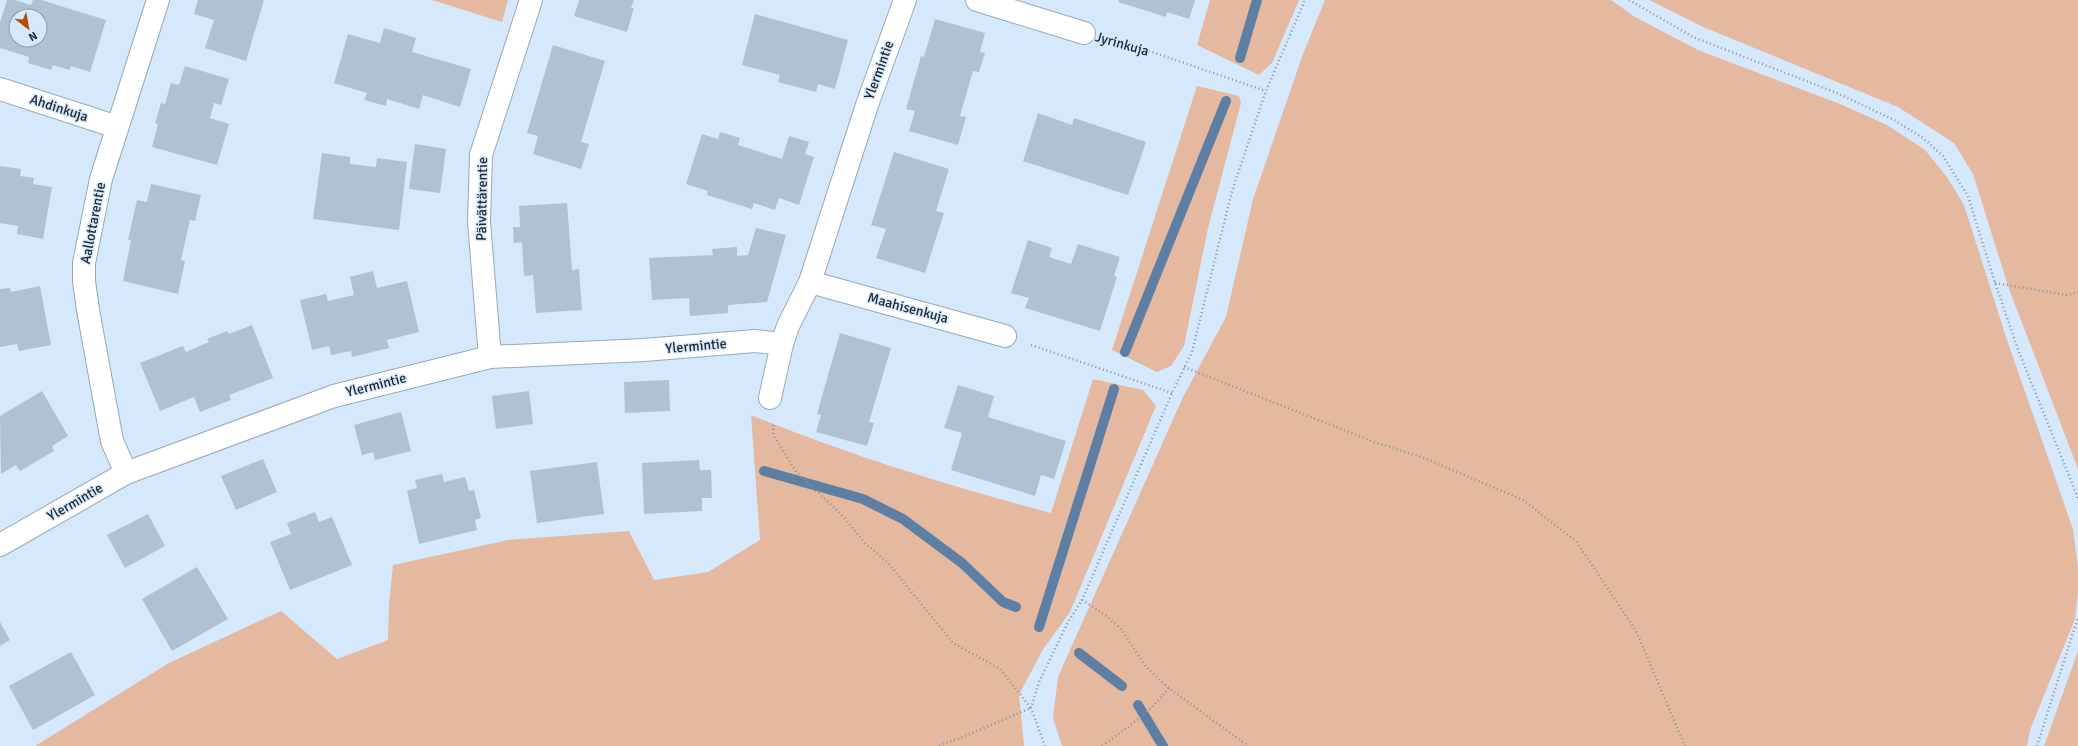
<svg xmlns="http://www.w3.org/2000/svg" width="2078" height="746" font-family="Signika,sans-serif">
<style>
.green{fill:#e5b8a0}
.lines{fill:none;stroke-linecap:round;stroke-linejoin:round}
.stream{stroke:#5d7fa3;stroke-width:10}
.building{fill:#b0c1d4;fill-rule:evenodd}
.minor-casing{stroke:#97a8bb;stroke-width:24}
.path{stroke:#8795a2;stroke-width:2.5;stroke-dasharray:1 3;stroke-linecap:butt}
.minor{stroke:#fff;stroke-width:22}
.labels{text-anchor:middle;dominant-baseline:central;stroke-width:3;stroke-linejoin:round;paint-order:stroke}
.street-label{font-size:14px;fill:#20272e;stroke:#d6e9fc}
</style>
<rect width="100%" height="100%" fill="#d6e9fc"/>
<g class="green">
<path d="M 432,0 L 508,0 L 502,22 Z"/>
<path d="M 1210,0 L 1299,0 L 1272,63 L 1259,75 L 1197,45 Z"/>
<path d="M 1325,0 L 1611,0 L 1635,17 L 1698,50 L 1840,104 L 1887,125 L 1925,150 L 1947,177 L 1964,205 L 2007,340 L 2073,529 L 2078,568 L 2078,591 L 2075,619 L 2030,730 L 2027,746 L 1062,746 L 1053,718 L 1058,677 L 1183,397 L 1226,317 L 1253,199 L 1303,54 Z"/>
<path d="M 1649,0 L 2078,0 L 2078,469 L 2009,289 L 1973,174 L 1954,143 L 1898,107 L 1703,27 Z"/>
<path d="M 1197,86 L 1239,96 L 1241,103 L 1208,228 L 1184,346 L 1171,366 L 1157,372 L 1112,350 Z"/>
<path d="M 1093,379 L 1143,390 L 1156,406 L 1070,612 L 1042,651 L 1019,695 L 1024,746 L 35,746 L 169,663 L 281,611 L 337,659 L 388,640 L 389,605 L 393,565 L 508,540 L 629,531 L 654,580 L 708,572 L 760,540 L 751,415 C 849,455 950,486 1051,513 Z"/>
<path d="M 2078,651 L 2078,746 L 2044,746 Z"/>
</g>
<g class="lines">
<g class="stream">
<path d="M 1240,58 L 1257,0"/>
<path d="M 1125,352 L 1226,101"/>
<path d="M 764,471 L 863,499 L 903,519 L 962,563 L 1003,602 L 1016,607"/>
<path d="M 1039,627 L 1114,389"/>
<path d="M 1079,653 L 1122,686"/>
<path d="M 1138,705 L 1163,746"/>
</g>
</g>
<g class="building">
<path d="M 7,0 L 15,0 L 31,5 L 33,0 L 41,0 L 106,20 L 90,72 L 71,66 L 69,70 L 53,65 L 51,70 L 28,63 L 29,57 L 0,48 L 0,22 ZM 16,16 L 40,16 L 40,40 L 16,40 Z"/>
<path d="M 198,0 L 264,0 L 246,61 L 205,48 L 214,20 L 194,14 Z"/>
<path d="M 579,0 L 634,0 L 631,8 L 634,8 L 627,32 L 574,16 Z"/>
<path d="M 1119,0 L 1195,0 L 1189,19 L 1167,12 L 1166,17 L 1118,2 Z"/>
<path d="M 755,14 L 848,40 L 835,89 L 818,84 L 816,92 L 778,82 L 780,75 L 742,65 Z"/>
<path d="M 935,19 L 985,33 L 980,52 L 985,53 L 979,72 L 973,71 L 960,116 L 966,117 L 958,145 L 909,131 L 915,111 L 906,109 L 921,56 L 924,57 Z"/>
<path d="M 384,28 L 416,38 L 412,52 L 471,69 L 460,107 L 423,95 L 419,109 L 387,99 L 386,106 L 364,100 L 367,93 L 334,83 L 348,34 L 380,43 Z"/>
<path d="M 553,45 L 605,61 L 581,142 L 589,144 L 581,169 L 533,154 L 538,136 L 527,133 Z"/>
<path d="M 185,66 L 229,79 L 221,105 L 214,103 L 210,118 L 229,124 L 217,165 L 152,147 L 158,124 L 155,123 L 161,103 L 165,104 L 171,83 L 179,85 Z"/>
<path d="M 1038,113 L 1072,125 L 1074,118 L 1146,142 L 1128,195 L 1023,161 Z"/>
<path d="M 720,132 L 740,138 L 738,145 L 782,159 L 789,136 L 809,142 L 805,154 L 814,157 L 799,205 L 779,198 L 775,210 L 754,203 L 752,209 L 707,195 L 708,191 L 686,184 L 702,134 L 718,139 Z"/>
<path d="M 415,144 L 446,149 L 440,193 L 409,189 Z"/>
<path d="M 894,152 L 949,169 L 936,211 L 944,213 L 925,273 L 876,258 L 886,229 L 871,225 Z"/>
<path d="M 322,153 L 350,157 L 350,164 L 376,167 L 377,158 L 407,162 L 399,230 L 313,219 Z"/>
<path d="M 0,166 L 21,169 L 20,176 L 34,178 L 33,184 L 52,187 L 43,239 L 17,234 L 18,226 L 0,223 Z"/>
<path d="M 151,184 L 201,195 L 195,221 L 190,220 L 181,260 L 185,261 L 178,294 L 123,281 L 131,240 L 128,240 L 137,200 L 147,202 Z"/>
<path d="M 567,203 L 572,270 L 579,269 L 582,310 L 536,313 L 533,275 L 524,276 L 522,242 L 514,243 L 513,227 L 520,227 L 519,206 Z"/>
<path d="M 756,228 L 786,235 L 767,302 L 728,305 L 728,313 L 690,316 L 689,298 L 652,300 L 649,258 L 713,255 L 712,249 L 737,247 L 737,256 L 748,255 Z"/>
<path d="M 1028,240 L 1052,248 L 1049,257 L 1071,264 L 1078,244 L 1120,257 L 1114,276 L 1117,277 L 1100,331 L 1025,308 L 1029,298 L 1011,293 Z"/>
<path d="M 373,271 L 377,288 L 407,281 L 419,332 L 387,340 L 389,348 L 352,357 L 351,351 L 331,355 L 329,346 L 312,350 L 300,300 L 326,294 L 328,301 L 354,295 L 350,277 Z"/>
<path d="M 40,286 L 51,345 L 19,351 L 17,344 L 0,347 L 0,289 L 10,288 L 11,292 Z"/>
<path d="M 252,325 L 273,378 L 229,395 L 231,400 L 200,412 L 194,397 L 160,411 L 140,363 L 183,346 L 186,352 L 209,342 L 207,339 L 227,331 L 229,334 Z"/>
<path d="M 840,333 L 891,348 L 869,422 L 874,423 L 867,446 L 816,432 L 821,415 L 817,414 Z"/>
<path d="M 669,380 L 670,411 L 625,413 L 624,382 Z"/>
<path d="M 958,385 L 994,396 L 988,417 L 1066,441 L 1054,479 L 1041,475 L 1035,496 L 951,470 L 962,433 L 944,428 Z"/>
<path d="M 42,391 L 68,436 L 52,446 L 54,451 L 20,471 L 16,465 L 1,474 L 0,416 Z"/>
<path d="M 529,391 L 533,424 L 496,429 L 492,396 Z"/>
<path d="M 401,412 L 411,451 L 375,460 L 373,452 L 362,455 L 354,425 Z"/>
<path d="M 263,459 L 277,492 L 236,510 L 221,476 Z"/>
<path d="M 699,460 L 700,470 L 711,470 L 712,498 L 702,498 L 702,511 L 644,514 L 642,463 Z"/>
<path d="M 597,462 L 604,514 L 537,523 L 530,471 Z"/>
<path d="M 442,474 L 444,482 L 465,477 L 469,491 L 474,490 L 481,518 L 475,520 L 477,530 L 419,544 L 407,491 L 417,488 L 415,480 Z"/>
<path d="M 315,512 L 319,522 L 332,517 L 352,565 L 290,590 L 270,542 L 291,534 L 287,523 Z"/>
<path d="M 148,514 L 165,546 L 125,568 L 107,535 Z"/>
<path d="M 197,567 L 228,619 L 172,651 L 142,599 Z"/>
<path d="M 0,622 L 10,640 L 0,646 Z"/>
<path d="M 71,652 L 95,695 L 33,730 L 9,686 Z"/>
</g>
<g class="lines">
<g class="minor-casing">
<g id="minor">
<path d="M 977,0 L 1084,33"/>
<path d="M 0,89 L 117,127"/>
<path d="M 810,282 L 1005,336"/>
<path d="M 490,357 L 479,222 L 481,155 L 531,0"/>
<path d="M 770,398 L 782,344 L 788,326 L 810,282 L 867,105 L 905,0"/>
<path d="M 126,473 L 112,441 L 88,310 L 84,281 L 84,263 L 101,179 L 158,0"/>
<path d="M 0,545 L 126,473 L 334,396 L 490,357 L 644,350 L 755,341 L 782,344"/>
</g>
</g>
<g class="path">
<path d="M 1629,0 L 1693,37 L 1837,93 L 1894,120 L 1923,138 L 1943,156 L 1968,196 L 1995,283 L 2019,352 L 2078,498"/>
<path d="M 1110,41 L 1152,52 L 1266,91"/>
<path d="M 1995,283 L 2067,295 L 2078,292"/>
<path d="M 1031,345 L 1172,393"/>
<path d="M 1184,367 L 1374,442 L 1424,458 L 1523,500 L 1576,541 L 1636,631 L 1685,746"/>
<path d="M 773,425 L 774,436 L 797,473 L 840,513 L 865,543 L 888,563 L 953,643 L 1000,669 L 1031,708 L 958,739 L 937,746"/>
<path d="M 1082,600 L 1104,614 L 1122,630 L 1146,667 L 1169,688 L 1248,746"/>
<path d="M 1045,746 L 1031,708 L 1039,682 L 1068,622 L 1082,600 L 1172,393 L 1192,352 L 1232,191 L 1266,91 L 1305,0"/>
<path d="M 1102,746 C 1129,726 1147,715 1169,688"/>
<path d="M 2037,746 L 2078,617"/>
</g>
<use href="#minor" class="minor"/>
</g>
<g class="labels">
<g class="street-label">
<text transform="translate(1122 44) rotate(16)">Jyrinkuja</text>
<text transform="translate(879 70) rotate(-70)">Ylermintie</text>
<text transform="translate(59 108) rotate(18)">Ahdinkuja</text>
<text transform="translate(482 199) rotate(-89)">Päivättärentie</text>
<text transform="translate(93 223) rotate(-79)">Aallottarentie</text>
<text transform="translate(908 308) rotate(15)">Maahisenkuja</text>
<text transform="translate(696 346) rotate(-5)">Ylermintie</text>
<text transform="translate(376 385) rotate(-14)">Ylermintie</text>
<text transform="translate(75 502) rotate(-30)">Ylermintie</text>
</g>
</g>
<g transform="translate(28 28) rotate(149)"><circle r="19" fill="#d6e9fc" stroke="#8d9baa"/>
<path d="M0-3L7 15L0 10L-7 15Z" fill="#b15107"/>
<text y="-6" font-size="11" font-weight="bold" text-anchor="middle" fill="#20272e">N</text>
</g>
</svg>
